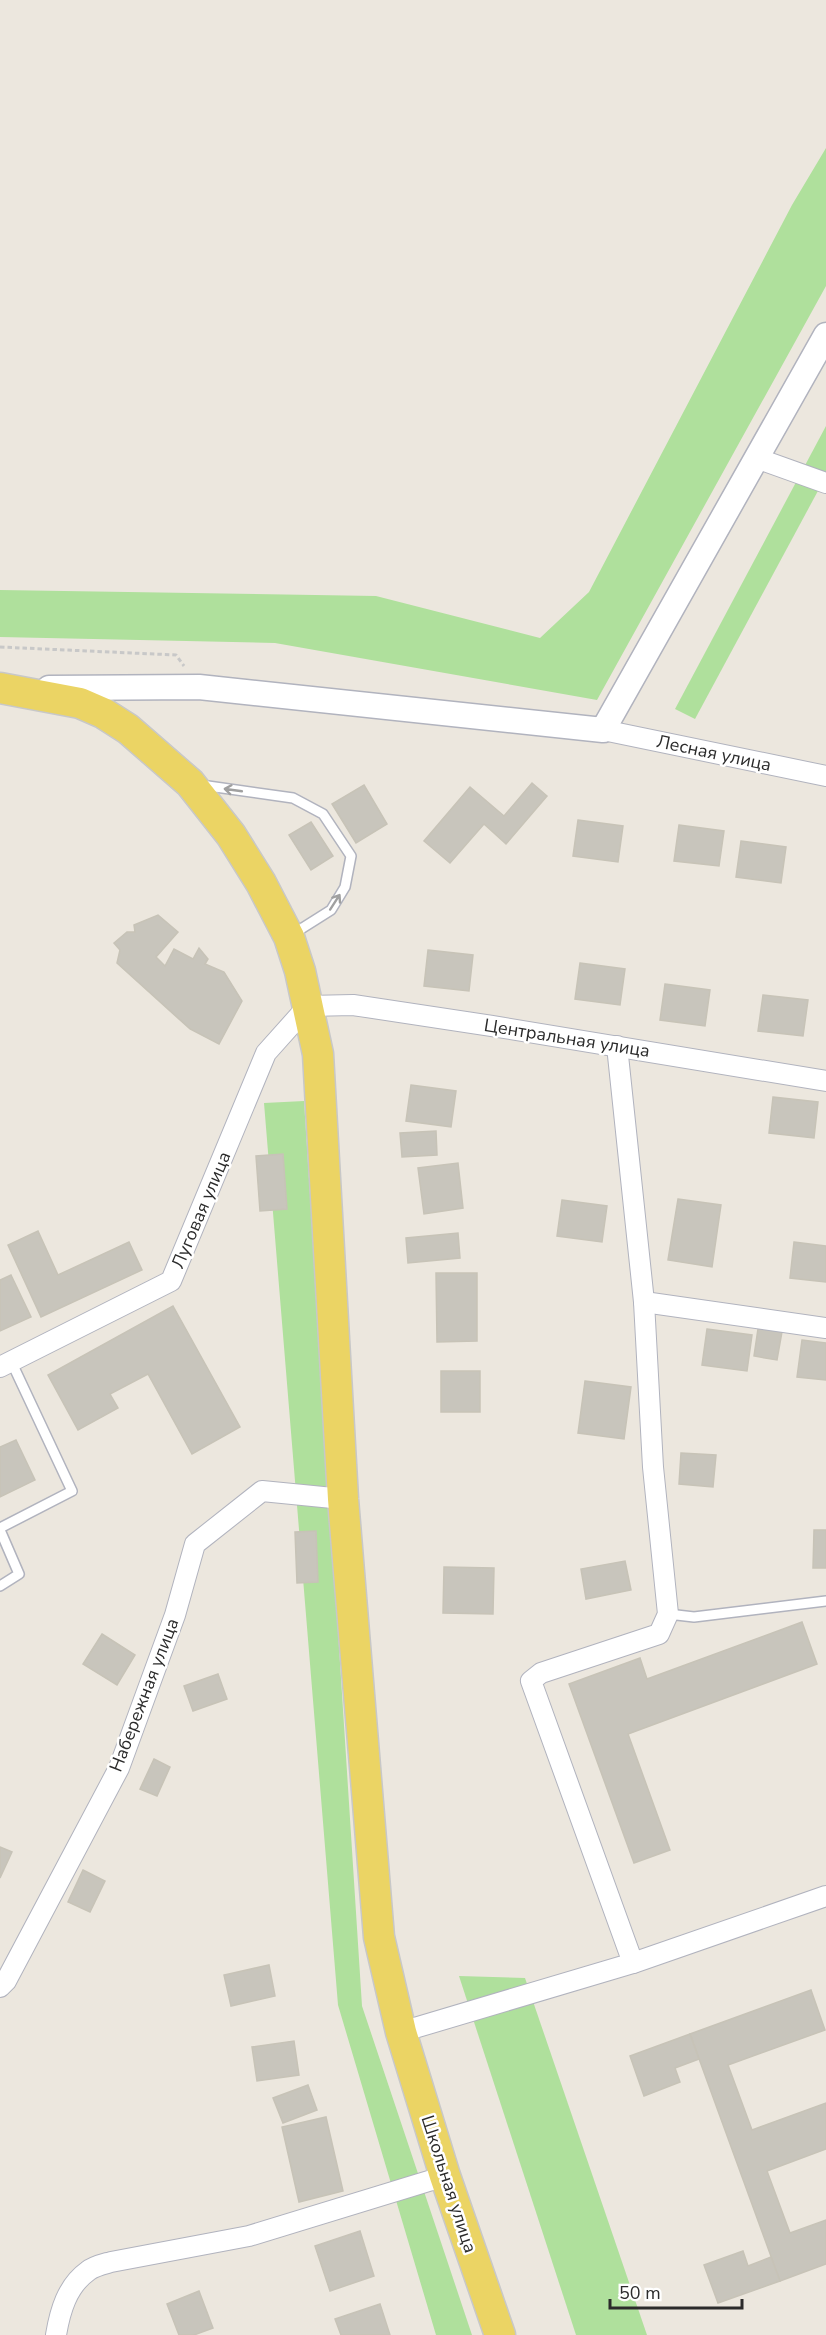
<svg xmlns="http://www.w3.org/2000/svg" width="826" height="2335" font-family="'Nunito Sans',sans-serif">
<style>
.green{fill:#afe09c}
.building{fill:#c8c5bc;stroke:#c7c3b7;stroke-width:1.5}
.lines{fill:none;stroke-linecap:round;stroke-linejoin:round}
.service-casing{stroke:#b1b3be;stroke-width:12}
.minor-casing{stroke:#b1b3be;stroke-width:22}
.tertiary-casing{stroke:#b1b3be;stroke-width:27}
.primary-casing{stroke:#c8c8c8;stroke-width:33}
.path{stroke:#c8c8c8;stroke-width:3;stroke-dasharray:4.5 3;stroke-linecap:butt}
.service{stroke:#fff;stroke-width:9}
.minor{stroke:#fff;stroke-width:20}
.tertiary{stroke:#fff;stroke-width:24}
.primary{stroke:#ebd464;stroke-width:30}
.oneway{stroke:#a0a0a0}
.labels{text-anchor:middle;dominant-baseline:central;stroke-width:5;stroke-linejoin:round;paint-order:stroke}
.street-label{font-size:18px;fill:#2b2b2b;stroke:#fff}
</style>
<rect width="100%" height="100%" fill="#ece7de"/>
<g class="green">
<path d="M 826,148 L 826,286 L 597,700 L 275,643 L 0,637 L 0,590 L 376,596 L 540,638 L 589,592 L 792,205 Z"/>
<path d="M 826,426 L 826,476 L 695,719 L 675,709 Z"/>
<path d="M 304,1101 L 362,2006 L 472,2335 L 436,2335 L 338,2005 L 264,1103 Z"/>
<path d="M 459,1976 L 525,1978 L 647,2335 L 576,2335 Z"/>
</g>
<g class="building">
<path d="M 532,783 L 547,796 L 506,844 L 484,824 L 450,863 L 424,841 L 470,787 L 504,816 Z"/>
<path d="M 364,785 L 387,824 L 356,843 L 332,804 Z"/>
<path d="M 578,820 L 623,826 L 618,862 L 573,856 Z"/>
<path d="M 311,822 L 333,856 L 311,870 L 289,835 Z"/>
<path d="M 679,825 L 724,831 L 719,866 L 674,861 Z"/>
<path d="M 741,841 L 786,847 L 781,883 L 736,877 Z"/>
<path d="M 158,915 L 178,932 L 156,957 L 165,966 L 174,949 L 193,959 L 199,948 L 208,959 L 205,964 L 224,972 L 242,1001 L 219,1044 L 190,1029 L 117,963 L 120,950 L 114,943 L 127,932 L 135,932 L 134,925 Z"/>
<path d="M 428,950 L 473,955 L 469,991 L 424,986 Z"/>
<path d="M 580,963 L 625,969 L 620,1005 L 575,999 Z"/>
<path d="M 665,984 L 710,990 L 705,1026 L 660,1020 Z"/>
<path d="M 763,995 L 808,1000 L 803,1036 L 758,1031 Z"/>
<path d="M 411,1085 L 456,1091 L 451,1127 L 406,1121 Z"/>
<path d="M 773,1097 L 818,1102 L 814,1138 L 769,1133 Z"/>
<path d="M 436,1131 L 437,1155 L 402,1157 L 400,1133 Z"/>
<path d="M 283,1154 L 287,1209 L 260,1211 L 256,1156 Z"/>
<path d="M 458,1163 L 463,1208 L 424,1214 L 418,1168 Z"/>
<path d="M 678,1199 L 721,1205 L 712,1267 L 668,1260 Z"/>
<path d="M 562,1200 L 607,1206 L 602,1242 L 557,1236 Z"/>
<path d="M 38,1231 L 58,1275 L 129,1242 L 142,1270 L 41,1317 L 8,1245 Z"/>
<path d="M 458,1233 L 460,1258 L 408,1263 L 406,1238 Z"/>
<path d="M 794,1242 L 826,1246 L 826,1282 L 790,1278 Z"/>
<path d="M 436,1273 L 477,1273 L 477,1341 L 437,1342 Z"/>
<path d="M 11,1275 L 31,1317 L 0,1331 L 0,1280 Z"/>
<path d="M 173,1306 L 240,1427 L 192,1454 L 148,1374 L 110,1394 L 118,1408 L 78,1430 L 48,1375 Z"/>
<path d="M 759,1322 L 783,1326 L 777,1360 L 754,1356 Z"/>
<path d="M 707,1329 L 752,1335 L 747,1371 L 702,1365 Z"/>
<path d="M 802,1340 L 826,1343 L 826,1380 L 797,1377 Z"/>
<rect x="441" y="1371" width="39" height="41"/>
<path d="M 585,1381 L 631,1387 L 624,1439 L 578,1433 Z"/>
<path d="M 16,1440 L 35,1480 L 0,1497 L 0,1447 Z"/>
<path d="M 681,1453 L 716,1455 L 713,1487 L 679,1484 Z"/>
<path d="M 814,1530 L 826,1530 L 826,1568 L 813,1568 Z"/>
<path d="M 316,1531 L 318,1582 L 297,1583 L 295,1532 Z"/>
<path d="M 625,1561 L 631,1590 L 586,1599 L 581,1569 Z"/>
<path d="M 444,1567 L 494,1568 L 493,1614 L 443,1613 Z"/>
<path d="M 802,1622 L 817,1664 L 628,1734 L 670,1850 L 634,1863 L 569,1684 L 640,1658 L 647,1679 Z"/>
<path d="M 102,1634 L 135,1655 L 117,1685 L 83,1664 Z"/>
<path d="M 218,1674 L 227,1699 L 193,1711 L 184,1686 Z"/>
<path d="M 154,1759 L 170,1767 L 157,1796 L 140,1789 Z"/>
<path d="M 0,1847 L 12,1852 L 0,1878 Z"/>
<path d="M 83,1870 L 105,1881 L 90,1912 L 68,1902 Z"/>
<path d="M 269,1965 L 275,1996 L 231,2006 L 224,1975 Z"/>
<path d="M 811,1990 L 825,2030 L 728,2065 L 752,2130 L 826,2103 L 826,2149 L 767,2171 L 790,2233 L 826,2220 L 826,2264 L 780,2281 L 690,2034 Z"/>
<path d="M 690,2034 L 699,2059 L 675,2068 L 680,2082 L 644,2096 L 630,2056 Z"/>
<path d="M 294,2041 L 299,2075 L 257,2081 L 252,2047 Z"/>
<path d="M 308,2085 L 317,2110 L 283,2123 L 273,2098 Z"/>
<path d="M 326,2117 L 343,2191 L 299,2202 L 282,2127 Z"/>
<path d="M 360,2231 L 374,2276 L 330,2291 L 315,2246 Z"/>
<path d="M 743,2251 L 748,2266 L 771,2257 L 780,2281 L 718,2303 L 704,2265 Z"/>
<path d="M 199,2291 L 213,2328 L 194,2335 L 179,2335 L 167,2304 Z"/>
<path d="M 380,2304 L 390,2335 L 341,2335 L 335,2319 Z"/>
</g>
<g class="lines">
<g class="service-casing">
<g id="service">
<path d="M 201,785 L 293,798 L 323,814 L 351,856 L 345,887 L 331,910 L 293,934"/>
<path d="M 0,1528 L 72,1491 L 11,1361"/>
<path d="M 0,1530 L 19,1574 L 0,1586"/>
<path d="M 668,1614 L 694,1617 L 826,1601"/>
</g>
</g>
<g class="minor-casing">
<g id="minor">
<path d="M 756,458 L 826,483"/>
<path d="M 603,730 L 826,776"/>
<path d="M 644,1302 L 826,1328"/>
<path d="M 0,1367 L 171,1281 L 266,1053 L 308,1006 L 353,1005 L 492,1026 L 826,1081"/>
<path d="M 633,1963 L 826,1896"/>
<path d="M 0,1987 L 6,1981 L 119,1768 L 175,1615 L 195,1544 L 262,1491 L 343,1499"/>
<path d="M 401,2032 L 633,1963 L 531,1681 L 541,1673 L 659,1634 L 668,1614 L 653,1467 L 644,1302 L 617,1046"/>
<path d="M 56,2335 C 60,2311 67,2286 88,2271 C 94,2266 104,2264 111,2262 L 249,2236 L 445,2176"/>
</g>
</g>
<g class="tertiary-casing">
<path id="tertiary" d="M 49,688 L 199,687 L 603,730 L 826,335"/>
</g>
<g class="primary-casing">
<path id="primary" d="M 0,688 L 80,703 L 103,713 L 128,729 L 190,783 L 231,835 L 261,883 L 289,937 L 300,971 L 318,1054 L 343,1499 L 379,1937 L 401,2032 L 445,2176 L 500,2335"/>
</g>
<path class="path" d="M 0,647 L 176,655 L 184,666"/>
<use href="#service" class="service"/>
<use href="#minor" class="minor"/>
<use href="#tertiary" class="tertiary"/>
<use href="#primary" class="primary"/>
</g>
<defs><path id="oneway-shaft" d="M-6 0H5M1.5-3L5.5 0L1.5 3" fill="none" stroke-width="1.6" stroke-linecap="round" stroke-linejoin="round" transform="scale(1.5)"/></defs>
<g class="oneway">
<use href="#oneway-shaft" transform="translate(233 790) rotate(-172)"/>
<use href="#oneway-shaft" transform="translate(335 902) rotate(-57)"/>
</g>
<g class="labels">
<g class="street-label">
<text transform="translate(714 753) rotate(12)">Лесная улица</text>
<text transform="translate(567 1038) rotate(9)">Центральная улица</text>
<text transform="translate(201 1210) rotate(-67)">Луговая улица</text>
<text transform="translate(144 1695) rotate(-69)">Набережная улица</text>
<text transform="translate(449 2184) rotate(72)">Школьная улица</text>
</g>
</g>
<path d="M610 2299v9h132v-9" fill="none" stroke="#2b2b2b" stroke-width="3"/>
<text x="619" y="2299" font-size="18" fill="#2b2b2b" stroke="#ffffff" stroke-width="4.5" paint-order="stroke">50 m</text>
</svg>
